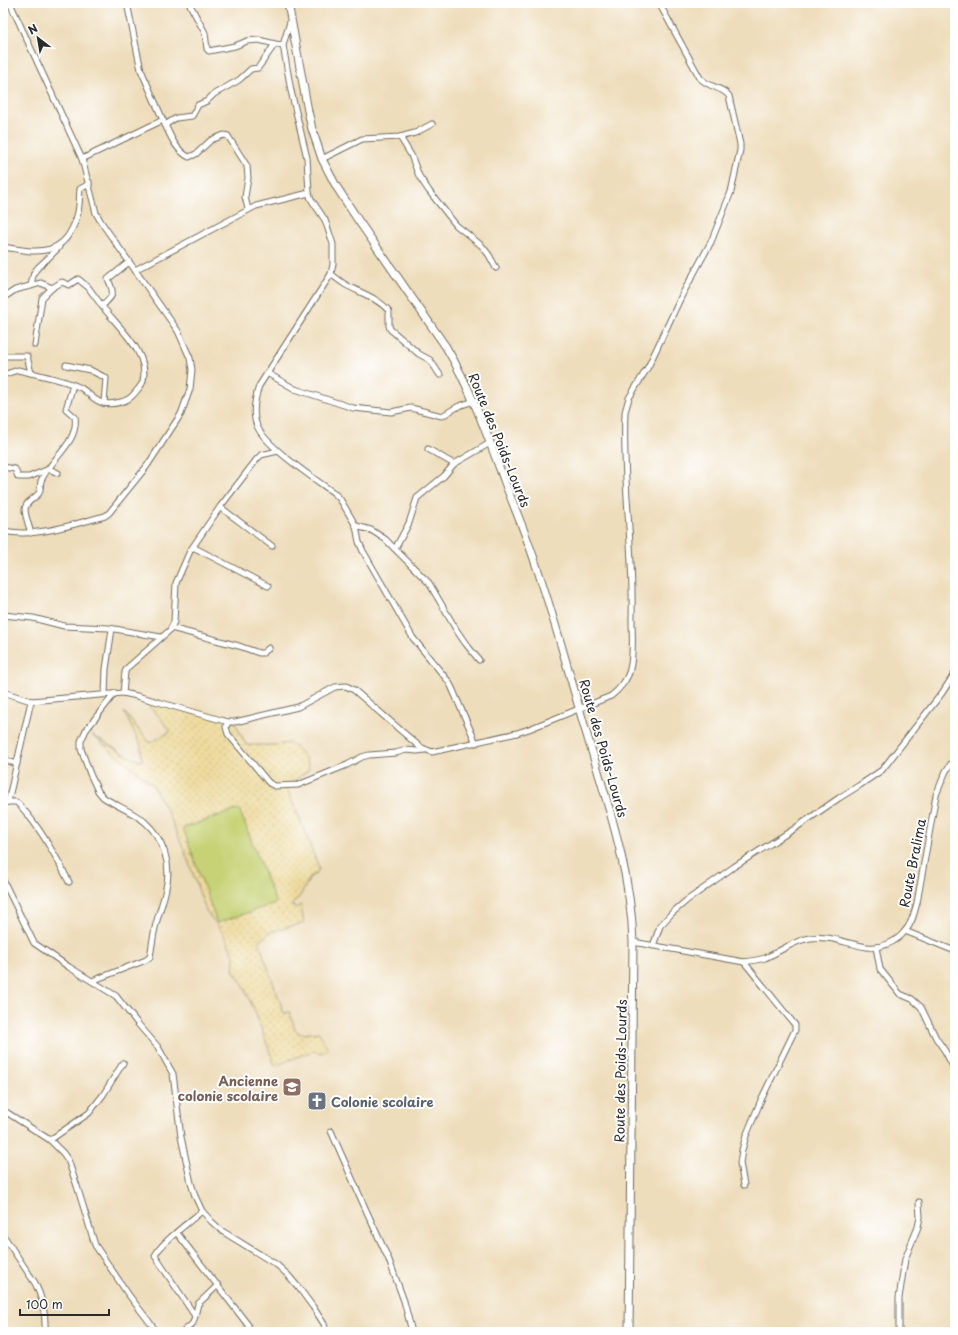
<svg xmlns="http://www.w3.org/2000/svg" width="958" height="1335" font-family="'Playpen Sans',sans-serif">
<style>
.sand{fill:url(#sand-dots);stroke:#8c8264}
.pitch{fill:#c6d274;stroke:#787e50}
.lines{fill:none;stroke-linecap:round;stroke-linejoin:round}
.street-casing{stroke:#6f695d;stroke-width:7}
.secondary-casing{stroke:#6f695d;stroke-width:9}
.street{stroke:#fff;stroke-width:5}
.secondary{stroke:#fff;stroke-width:7}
.labels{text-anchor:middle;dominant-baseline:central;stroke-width:4;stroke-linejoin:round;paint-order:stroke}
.street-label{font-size:13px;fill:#2b2b2b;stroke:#fff}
.education-label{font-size:13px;font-weight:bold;fill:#785e54;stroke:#fff;text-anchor:end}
.worship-label{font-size:13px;font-weight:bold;fill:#5b616d;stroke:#fff;text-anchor:start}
</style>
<defs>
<pattern id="sand-dots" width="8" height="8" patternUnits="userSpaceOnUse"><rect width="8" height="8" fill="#eeda9e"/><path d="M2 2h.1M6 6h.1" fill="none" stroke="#cb8" stroke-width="1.8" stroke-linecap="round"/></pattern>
</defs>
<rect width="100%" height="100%" fill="#fff"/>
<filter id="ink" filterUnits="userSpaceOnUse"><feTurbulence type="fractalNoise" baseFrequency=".025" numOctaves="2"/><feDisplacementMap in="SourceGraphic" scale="8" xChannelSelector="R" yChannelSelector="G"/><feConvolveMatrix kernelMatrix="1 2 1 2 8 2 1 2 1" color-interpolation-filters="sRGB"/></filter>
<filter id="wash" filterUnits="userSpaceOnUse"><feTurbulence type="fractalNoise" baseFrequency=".012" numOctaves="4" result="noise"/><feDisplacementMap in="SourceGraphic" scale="16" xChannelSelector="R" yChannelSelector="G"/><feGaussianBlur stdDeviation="0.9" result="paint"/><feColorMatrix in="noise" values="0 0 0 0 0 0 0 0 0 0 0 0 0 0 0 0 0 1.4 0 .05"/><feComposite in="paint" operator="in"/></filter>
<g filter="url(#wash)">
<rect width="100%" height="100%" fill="#edb"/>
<path class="sand" d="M 137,696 L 235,722 L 246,745 L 274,745 L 290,743 C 299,750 309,758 309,770 L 286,787 L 304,829 L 319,868 L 317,874 L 311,876 L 300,896 L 292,905 L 295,908 L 301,905 L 304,923 L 270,932 L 259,942 L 284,1013 L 290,1012 L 295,1030 L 301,1034 L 319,1032 L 328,1049 L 322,1053 L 312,1051 L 275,1066 L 256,1014 L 242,983 L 233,970 L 234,955 L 223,933 L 206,911 L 186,855 L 169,815 L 152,784 L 92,735 L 132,758 L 142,761 L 141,746 L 124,712 L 150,743 L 170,732 L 160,717 Z"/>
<path class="pitch" d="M 239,809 L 276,903 L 217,923 L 183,828 Z"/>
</g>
<g filter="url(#ink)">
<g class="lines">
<g class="street-casing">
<g id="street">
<path d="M 189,3 L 205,33 L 207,49 L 209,51 L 235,46 L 247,41 L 259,40 L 275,44"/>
<path d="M 290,22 L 283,45 L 291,91 L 307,158 L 309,193 L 311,199 L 325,220 L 333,244 L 333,264 L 331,274 L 259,386 C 255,398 252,414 257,426 C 266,447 315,479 334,493 L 340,499 L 356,526 L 359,542 L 363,551 L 413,638 L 449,682 L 452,688 L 476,743"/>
<path d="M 163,120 C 169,133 175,150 189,157 L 196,154 L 211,140 L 224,135 L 228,136 L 247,166 L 248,178 L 245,197 L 248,209"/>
<path d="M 165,125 L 176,118 L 192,116 L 198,105 L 207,101 L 214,94 L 239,80 L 251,69 L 258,68 L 275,44 L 283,45"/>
<path d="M 400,137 L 411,155 L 419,176 L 429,191 L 456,225 L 482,246 L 489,255 L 496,268"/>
<path d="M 82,159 L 163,120 L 141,70 L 127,3"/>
<path d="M 322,159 L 362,139 L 400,137 L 415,133 L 432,124"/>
<path d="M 3,247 C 38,253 65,258 77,216 C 80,207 79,198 80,189 L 89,184 L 89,182"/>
<path d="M 135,270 L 256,206 L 309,193"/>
<path d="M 331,274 C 336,278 341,282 346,285 C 361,293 378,298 389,311 L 389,326 L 390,329 L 419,354 L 430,360 L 440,375"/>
<path d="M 31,286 C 34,269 34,271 46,260 C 51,256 55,251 59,247"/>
<path d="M 3,298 L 15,290 L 41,283 L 52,288 L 62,282 L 69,285 L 78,279 L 88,287 L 102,306"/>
<path d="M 35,345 L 42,298 L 52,288"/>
<path d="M 3,356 L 27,356 L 31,373 C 47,377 66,380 81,388 C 89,393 94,401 103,403 C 113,405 128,402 134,394 C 137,390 142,386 143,381 C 150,353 118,327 102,306 C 114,295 115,294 108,279 L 129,262"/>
<path d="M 66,365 L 90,370 L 106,378 L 104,403"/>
<path d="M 267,373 L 295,389 L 353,408 L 391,412 L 411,408 L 442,416 L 459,406 L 474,401"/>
<path d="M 3,375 L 18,370 L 31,373"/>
<path d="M 428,449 L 454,464 L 490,443"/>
<path d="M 278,451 L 261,455 L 257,459 L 220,507 L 190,551 L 176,583 L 174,622 L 170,630 L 127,668 L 125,672 L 123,693 L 137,696 L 228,722 L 235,722 L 298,707 L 335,687 L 346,686 L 354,690 L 420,747 L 432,752 L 517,733 L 529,729 L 611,696 C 619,690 628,679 630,669 C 634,653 632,634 632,618 C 634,549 622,481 625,412 L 629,398 L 648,367 L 682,295 L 711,242 L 731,192 L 740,150 L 740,144 L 729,96 C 723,87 709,88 700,78 L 659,3"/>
<path d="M 3,467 L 15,469 L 18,477 L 29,477 L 49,469 L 58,473"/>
<path d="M 220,507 L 272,546"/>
<path d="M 356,526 L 371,530 L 385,539 L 429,583 L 457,631 L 466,644 L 479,660"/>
<path d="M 3,531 C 37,538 73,524 105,516 L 109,513 L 147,466 L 181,414 L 190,389 L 192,370 L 190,358 L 178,331 L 101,222 L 96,213 L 82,159 L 10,3"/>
<path d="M 31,533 C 29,526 25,516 25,509 C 26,501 35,499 39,493 C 41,489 40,485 41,481 C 50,459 79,443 75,417 L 66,409 L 73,385"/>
<path d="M 193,547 L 268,586"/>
<path d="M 395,549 L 409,523 L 417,498 L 444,476 L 454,464"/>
<path d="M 3,615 L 33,618 L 64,626 L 109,628 L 161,637"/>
<path d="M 171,628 L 239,646 L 259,653 L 263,653 L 269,648"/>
<path d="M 3,692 L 31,701"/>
<path d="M 105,694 L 106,669 L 112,629"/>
<path d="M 228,722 L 226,727 L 228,734 L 269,783 L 275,786 L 298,785 L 347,765 L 362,757 L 369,755 L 396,753 L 406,750 L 417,751 L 425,750"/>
<path d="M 3,759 L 17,764"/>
<path d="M 8,802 L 16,802 C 35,819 58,859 69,882"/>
<path d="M 3,803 L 8,802 L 31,701 L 123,693"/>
<path d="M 3,880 L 34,943 L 69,967 L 116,996 L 138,1024 L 158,1047 L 173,1074 L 181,1137 L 191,1183 L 195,1196 L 202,1211 L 212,1222 L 222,1231 L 277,1265 L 288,1275 L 299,1288 L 313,1307 L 324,1324 L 326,1332"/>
<path d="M 905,931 L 955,951"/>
<path d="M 633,942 L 744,962 C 751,961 758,960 765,958 C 780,952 794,940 810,938 C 830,935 847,944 867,947 C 880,949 897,942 905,931 C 912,924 914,913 917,903 L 936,795 L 946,771 L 955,758"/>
<path d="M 653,946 L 660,926 L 672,913 L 686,901 L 735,866 L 794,829 L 839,798 L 860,785 L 882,770 L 942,693 L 955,673"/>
<path d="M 876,947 L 880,969 L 900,994 L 912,999 L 921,1007 L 936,1038 L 945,1051 L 955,1070"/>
<path d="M 744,962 L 795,1025 L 795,1030 L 761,1100 L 746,1136 L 742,1150 L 740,1163 L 744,1185"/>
<path d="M 92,981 L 146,960 L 150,957 C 152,946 153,935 156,924 C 159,912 164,900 166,888 C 172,864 163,838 145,822 C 132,811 116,806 103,797 L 98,791 L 90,774 L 81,749 L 81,741 L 86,730 L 115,693"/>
<path d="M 3,1110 L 50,1140 L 63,1153 L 68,1160 L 77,1186 L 95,1245 L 128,1294 L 157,1332"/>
<path d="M 331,1131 L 366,1210 L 389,1260 L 404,1301 L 412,1332"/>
<path d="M 50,1140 L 89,1113 L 103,1095 L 123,1063"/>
<path d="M 177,1233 L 248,1325 L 249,1332"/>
<path d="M 3,1235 L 35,1283 C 43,1299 46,1314 45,1332"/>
<path d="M 195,1316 L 198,1304 L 218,1285"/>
<path d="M 183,1332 L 193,1323 L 195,1316 L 155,1256 C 158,1245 193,1219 202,1211"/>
<path d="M 899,1332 L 899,1298 L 905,1259 L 918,1227 L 920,1217 L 919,1202"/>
</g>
</g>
<g class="secondary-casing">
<path id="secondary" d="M 288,3 L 308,111 L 312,129 L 322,159 L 336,186 L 358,220 L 446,347 C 471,389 487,434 504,480 C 514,507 526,534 535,562 C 554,616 568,670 584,725 C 605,796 631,868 633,942 L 629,1332"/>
</g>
<use href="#street" class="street"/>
<use href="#secondary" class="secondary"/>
</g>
</g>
<defs>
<g id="school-square" transform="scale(1)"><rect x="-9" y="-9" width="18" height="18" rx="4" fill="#8d6e63" stroke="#fff"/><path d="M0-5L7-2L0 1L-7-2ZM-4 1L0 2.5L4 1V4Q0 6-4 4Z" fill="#fff"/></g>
<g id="church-square" transform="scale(1)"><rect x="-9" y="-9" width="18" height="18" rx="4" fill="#6b7280" stroke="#fff"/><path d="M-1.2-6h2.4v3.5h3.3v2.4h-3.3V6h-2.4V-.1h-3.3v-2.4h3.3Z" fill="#fff"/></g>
</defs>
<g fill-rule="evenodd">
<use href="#school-square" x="292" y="1087"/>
<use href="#church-square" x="317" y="1101"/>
</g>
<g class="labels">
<g class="street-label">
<text transform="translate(500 440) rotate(68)">Route des Poids-Lourds</text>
<text transform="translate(604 748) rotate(74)">Route des Poids-Lourds</text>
<text transform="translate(912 863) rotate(-79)">Route Bralima</text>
<text transform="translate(620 1071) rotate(-89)">Route des Poids-Lourds</text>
</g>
<g class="education-label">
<text x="278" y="1080">Ancienne<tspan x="278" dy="15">colonie scolaire</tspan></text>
</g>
<g class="worship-label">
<text x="331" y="1101">Colonie scolaire</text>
</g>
</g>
<rect width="958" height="1335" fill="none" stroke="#fff" stroke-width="16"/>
<g transform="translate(38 38) rotate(329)" stroke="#ffffff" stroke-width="3" paint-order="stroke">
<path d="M0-3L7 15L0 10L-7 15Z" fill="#2b2b2b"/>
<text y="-6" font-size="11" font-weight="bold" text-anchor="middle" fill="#2b2b2b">N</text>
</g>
<path d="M20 1309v6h89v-6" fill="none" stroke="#2b2b2b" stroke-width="2"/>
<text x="26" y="1309" font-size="12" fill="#2b2b2b" stroke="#ffffff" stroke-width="3" paint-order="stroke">100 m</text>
</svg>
